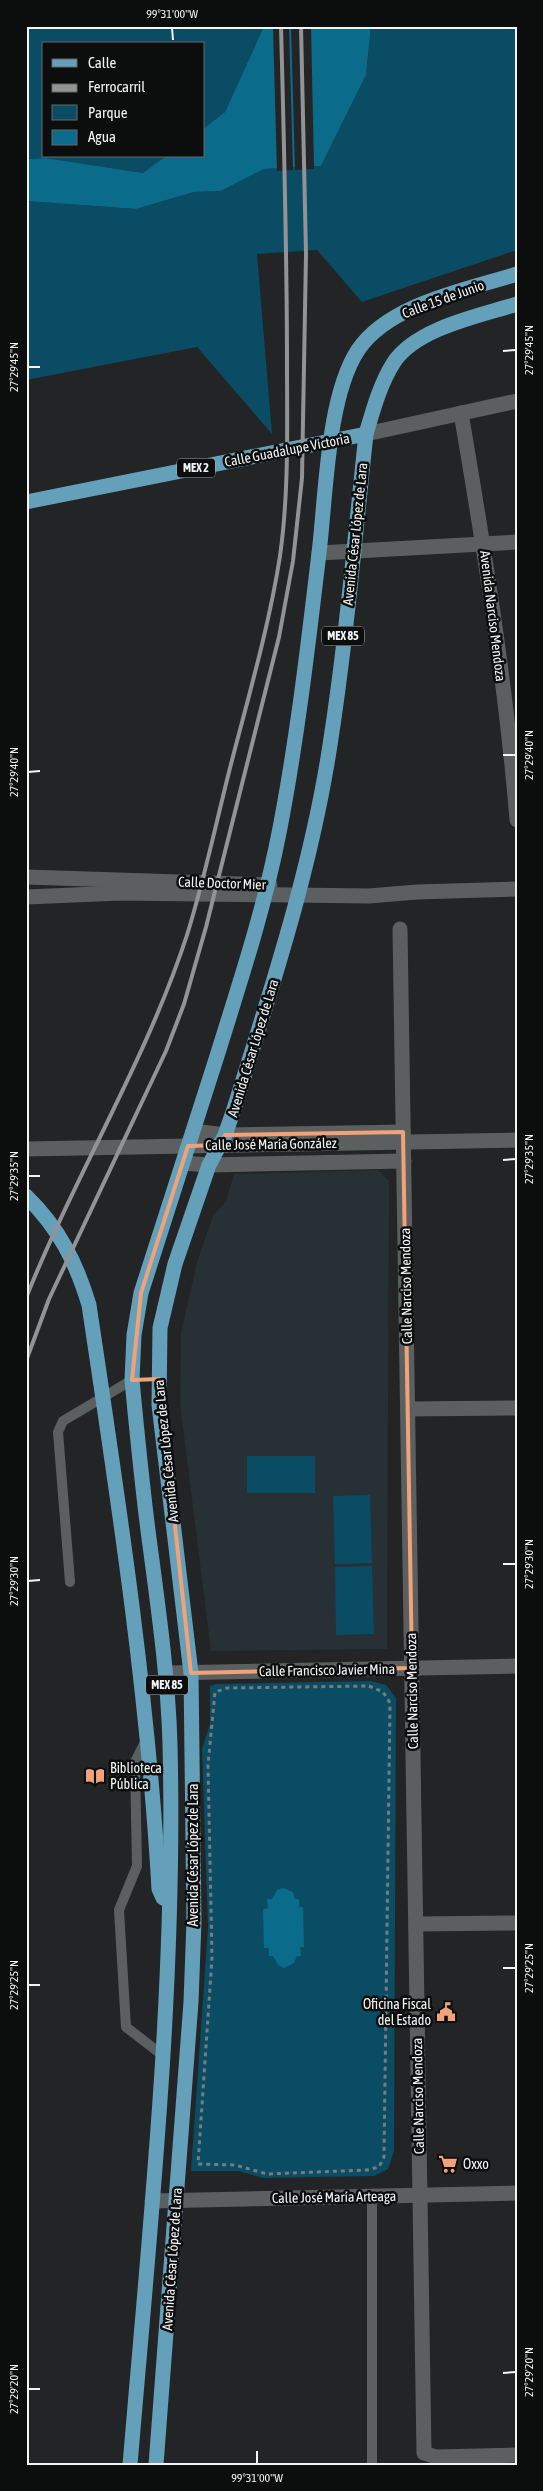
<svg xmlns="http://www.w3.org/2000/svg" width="543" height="2491" font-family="'Asap Condensed',sans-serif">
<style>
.built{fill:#273034}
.green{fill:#094c64}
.water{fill:#0a6b8b}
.pier{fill:#222425}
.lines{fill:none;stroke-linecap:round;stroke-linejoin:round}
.path{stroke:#7a7b7c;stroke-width:3;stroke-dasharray:4 4;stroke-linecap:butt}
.lane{stroke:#5c5f60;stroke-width:10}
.street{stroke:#5c5f60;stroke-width:15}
.secondary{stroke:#5c5f60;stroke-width:15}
.primary{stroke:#64a0b9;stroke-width:15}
.rail{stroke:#929394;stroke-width:4}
.marked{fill:none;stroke:#f0a279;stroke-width:4;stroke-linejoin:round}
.ticks{fill:none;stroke:#f3f4f5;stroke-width:2}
.labels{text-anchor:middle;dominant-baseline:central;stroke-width:5;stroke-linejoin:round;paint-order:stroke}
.shield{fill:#0c0d0d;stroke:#aeafaf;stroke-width:1}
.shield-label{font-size:12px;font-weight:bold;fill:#f3f4f5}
.street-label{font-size:14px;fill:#f3f4f5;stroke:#0c0d0d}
.poi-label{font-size:14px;fill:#f3f4f5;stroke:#0c0d0d;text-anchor:start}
.neatline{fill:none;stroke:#f3f4f5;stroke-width:2}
.ticks-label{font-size:12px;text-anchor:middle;fill:#f3f4f5}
</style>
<rect width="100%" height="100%" fill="#222425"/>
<path class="built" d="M 378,1170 L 389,1181 L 387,1649 L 211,1651 L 180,1404 L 181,1333 L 197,1262 L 213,1216 L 226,1201 L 234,1174 Z"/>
<g class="green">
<path d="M 26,26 L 264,26 L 225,112 L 204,128 L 204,44 L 44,44 L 44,156 L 166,156 L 143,173 L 46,158 L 26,159 Z"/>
<path d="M 371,26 L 517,26 L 517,250 L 362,302 L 317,250 L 257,254 L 272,434 L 197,347 L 26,380 L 26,201 L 136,209 L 194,192 L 221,191 L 264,169 L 321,166 L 366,75 Z"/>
<rect x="247" y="1456" width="68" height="37"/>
<path d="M 370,1495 L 372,1563 L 335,1564 L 333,1496 Z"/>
<path d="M 372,1566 L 374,1634 L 336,1635 L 335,1567 Z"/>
<path d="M 371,1681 L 386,1685 L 396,1698 L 394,2151 L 388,2169 L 374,2176 L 263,2178 L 239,2171 L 191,2171 L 208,1927 L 202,1749 L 210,1724 L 210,1686 L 215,1684 Z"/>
</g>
<g class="water">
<path d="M 264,26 L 371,26 L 366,75 L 321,166 L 264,169 L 221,191 L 194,192 L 136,209 L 26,201 L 26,159 L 46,158 L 143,173 L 166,156 L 204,156 L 204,128 L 225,112 Z"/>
<path d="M 283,1888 L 293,1892 L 295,1899 L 299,1899 L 299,1907 L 303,1907 L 304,1947 L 300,1947 L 301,1956 L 297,1956 L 294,1963 L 284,1968 L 278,1965 L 273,1956 L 269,1956 L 269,1948 L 264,1948 L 263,1909 L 268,1908 L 267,1899 L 272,1899 L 277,1890 Z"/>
</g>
<g class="pier">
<path d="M 273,26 L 289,26 L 293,170 L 277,171 Z"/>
<path d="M 291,26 L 311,26 L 314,169 L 295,170 Z"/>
</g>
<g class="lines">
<path class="path" d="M 369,1686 L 383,1692 L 390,1703 L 384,2157 L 379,2167 L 367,2170 L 267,2174 L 235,2165 L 198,2164 L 212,1958 L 208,1765 L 215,1692 L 227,1688 Z"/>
<g class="lane">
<path d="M 70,1582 L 58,1432 L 63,1421 L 132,1380"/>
<path d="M 146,1740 L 135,1762 L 137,1866 L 119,1910 L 126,2027 L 161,2054"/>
<path d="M 372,2465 L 372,2197"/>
</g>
<g class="street">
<path d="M 461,413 C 484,548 506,684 517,820"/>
<path d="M 366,434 L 517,401"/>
<path d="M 319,553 L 517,542"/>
<path d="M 400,929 L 424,2453 L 436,2457 L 517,2455"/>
<path d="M 193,1131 L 225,1135 L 403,1132"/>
<path d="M 183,1163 L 209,1165 L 404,1161"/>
<path d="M 408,1409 L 517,1408"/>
<path d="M 166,1673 L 517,1666"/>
<path d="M 416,1924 L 517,1923"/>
<path d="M 152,2201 L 517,2193"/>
</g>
<g class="secondary">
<path d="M 26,877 L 270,885"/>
<path d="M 26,897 L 121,893 L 369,896 L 417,892 L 517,889"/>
<path d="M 26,1149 L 517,1140"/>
</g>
<g class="primary">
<path d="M 26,502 L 366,434"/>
<path d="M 26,1196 C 59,1228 76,1262 89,1305 C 118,1499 148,1693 159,1889 L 163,1898"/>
<path d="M 130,2465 C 150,2225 176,1985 170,1744 C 168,1675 158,1606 149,1538 C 142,1485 137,1433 132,1380 L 134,1335 L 141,1293 C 166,1214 192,1135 217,1056 C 240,982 264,910 279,833 C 297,741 308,646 319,553 C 326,496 327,397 358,350 C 389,304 466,290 517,274"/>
<path d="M 156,2465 L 191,2002 L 194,1921 L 191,1673 L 159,1405 L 160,1328 L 175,1264 L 209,1165 L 225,1135 L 234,1109 C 271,989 311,870 330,745 C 346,642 355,537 366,434 C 373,410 380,384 394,362 C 417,328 479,316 517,304"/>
</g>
<g class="rail">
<path d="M 26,1298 C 75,1175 146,1061 187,935 C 204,881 216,823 230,768 C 248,698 269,627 280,556 C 289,492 287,428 287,364 C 287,251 284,139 281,26"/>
<path d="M 26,1361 L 49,1299 L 166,1051 L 184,1004 L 206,927 L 279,637 L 293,561 L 302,478 L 306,254 L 301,26"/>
</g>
</g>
<path class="marked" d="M 403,1132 L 412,1668 L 191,1673 L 159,1379 L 132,1380 L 141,1293 L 188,1146 L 220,1145 L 225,1135 Z"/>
<path class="ticks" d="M 172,28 L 173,40M 503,351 L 516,350M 28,367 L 40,367M 503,755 L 516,755M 28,772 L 40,771M 503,1160 L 516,1159M 28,1176 L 40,1176M 503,1564 L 516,1564M 28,1581 L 40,1580M 503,1968 L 516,1968M 28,1985 L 40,1985M 503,2373 L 516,2372M 28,2389 L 40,2389M 257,2451 L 257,2464"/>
<defs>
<g id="library-bare" transform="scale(1.5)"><path d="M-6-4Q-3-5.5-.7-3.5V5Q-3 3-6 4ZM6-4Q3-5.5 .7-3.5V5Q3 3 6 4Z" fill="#f0a279" stroke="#0c0d0d" stroke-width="2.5" paint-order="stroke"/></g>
<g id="civic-bare" transform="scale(1.5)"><path d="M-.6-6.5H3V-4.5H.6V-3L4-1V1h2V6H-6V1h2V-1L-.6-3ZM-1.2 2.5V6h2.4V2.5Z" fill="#f0a279" stroke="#0c0d0d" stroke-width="2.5" paint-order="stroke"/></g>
<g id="supermarket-bare" transform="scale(1.5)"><path d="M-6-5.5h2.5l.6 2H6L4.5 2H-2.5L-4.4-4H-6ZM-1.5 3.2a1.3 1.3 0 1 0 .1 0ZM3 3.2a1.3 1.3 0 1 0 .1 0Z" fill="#f0a279" stroke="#0c0d0d" stroke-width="2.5" paint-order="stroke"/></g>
</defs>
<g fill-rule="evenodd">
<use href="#library-bare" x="95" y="1776"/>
<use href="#civic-bare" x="446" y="2012"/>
<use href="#supermarket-bare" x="448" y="2164"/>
</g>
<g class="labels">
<g class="shield">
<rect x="177" y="458.5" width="38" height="19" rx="4"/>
<rect x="322" y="626.5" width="42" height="19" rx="4"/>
<rect x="146" y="1675.5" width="42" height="19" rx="4"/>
</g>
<g class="shield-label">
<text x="196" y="468">MEX 2</text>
<text x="343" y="636">MEX 85</text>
<text x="167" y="1685">MEX 85</text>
</g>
<g class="street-label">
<text transform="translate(443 299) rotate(-20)">Calle 15 de Junio</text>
<text transform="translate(287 450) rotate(-11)">Calle Guadalupe Victoria</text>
<text transform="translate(355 534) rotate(-84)">Avenida César López de Lara</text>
<text transform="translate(493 616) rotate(83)">Avenida Narciso Mendoza</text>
<text transform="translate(222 883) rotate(2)">Calle Doctor Mier</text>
<text transform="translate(253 1048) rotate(-73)">Avenida César López de Lara</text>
<text transform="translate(271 1144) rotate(-1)">Calle José María González</text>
<text transform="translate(406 1286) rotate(-91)">Calle Narciso Mendoza</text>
<text transform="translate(166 1451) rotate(-96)">Avenida César López de Lara</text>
<text transform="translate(327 1670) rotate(-1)">Calle Francisco Javier Mina</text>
<text transform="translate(412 1691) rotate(-91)">Calle Narciso Mendoza</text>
<text transform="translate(193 1855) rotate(-90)">Avenida César López de Lara</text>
<text transform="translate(418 2096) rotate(-91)">Calle Narciso Mendoza</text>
<text transform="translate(334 2197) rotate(-1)">Calle José María Arteaga</text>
<text transform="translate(172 2259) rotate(-86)">Avenida César López de Lara</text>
</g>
<g class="poi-label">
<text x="110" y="1768">Biblioteca<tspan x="110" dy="16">Pública</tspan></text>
<text x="431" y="2004" text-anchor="end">Oficina Fiscal<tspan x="431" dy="16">del Estado</tspan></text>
<text x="463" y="2164">Oxxo</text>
</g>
</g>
<rect width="543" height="2491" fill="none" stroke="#0c0d0d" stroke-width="55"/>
<rect x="42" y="42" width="162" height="115" fill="#0c0d0d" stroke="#68696a"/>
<rect x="52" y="59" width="25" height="8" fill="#64a0b9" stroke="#68696a"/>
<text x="88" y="68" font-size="15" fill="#f3f4f5">Calle</text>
<rect x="52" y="84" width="25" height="8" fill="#929394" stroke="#68696a"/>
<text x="88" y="92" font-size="15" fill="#f3f4f5">Ferrocarril</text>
<rect x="52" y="105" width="25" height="15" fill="#094c64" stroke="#68696a"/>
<text x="88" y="118" font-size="15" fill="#f3f4f5">Parque</text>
<rect x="52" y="130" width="25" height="15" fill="#0a6b8b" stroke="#68696a"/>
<text x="88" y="142" font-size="15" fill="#f3f4f5">Agua</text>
<rect x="28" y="28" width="488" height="2436" class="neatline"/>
<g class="ticks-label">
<text x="172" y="18">99°31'00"W</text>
<text transform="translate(529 350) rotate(-90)" y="4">27°29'45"N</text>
<text transform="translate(14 367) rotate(-90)" y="4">27°29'45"N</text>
<text transform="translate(529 755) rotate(-90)" y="4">27°29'40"N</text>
<text transform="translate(14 772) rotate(-90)" y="4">27°29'40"N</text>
<text transform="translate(529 1159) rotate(-90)" y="4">27°29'35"N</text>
<text transform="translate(14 1176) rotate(-90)" y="4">27°29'35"N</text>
<text transform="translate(529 1564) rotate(-90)" y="4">27°29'30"N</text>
<text transform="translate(14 1581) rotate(-90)" y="4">27°29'30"N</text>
<text transform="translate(529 1968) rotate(-90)" y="4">27°29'25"N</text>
<text transform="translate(14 1985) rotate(-90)" y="4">27°29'25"N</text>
<text transform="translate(529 2372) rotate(-90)" y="4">27°29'20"N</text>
<text transform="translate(14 2389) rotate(-90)" y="4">27°29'20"N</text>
<text x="257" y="2482">99°31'00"W</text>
</g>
</svg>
